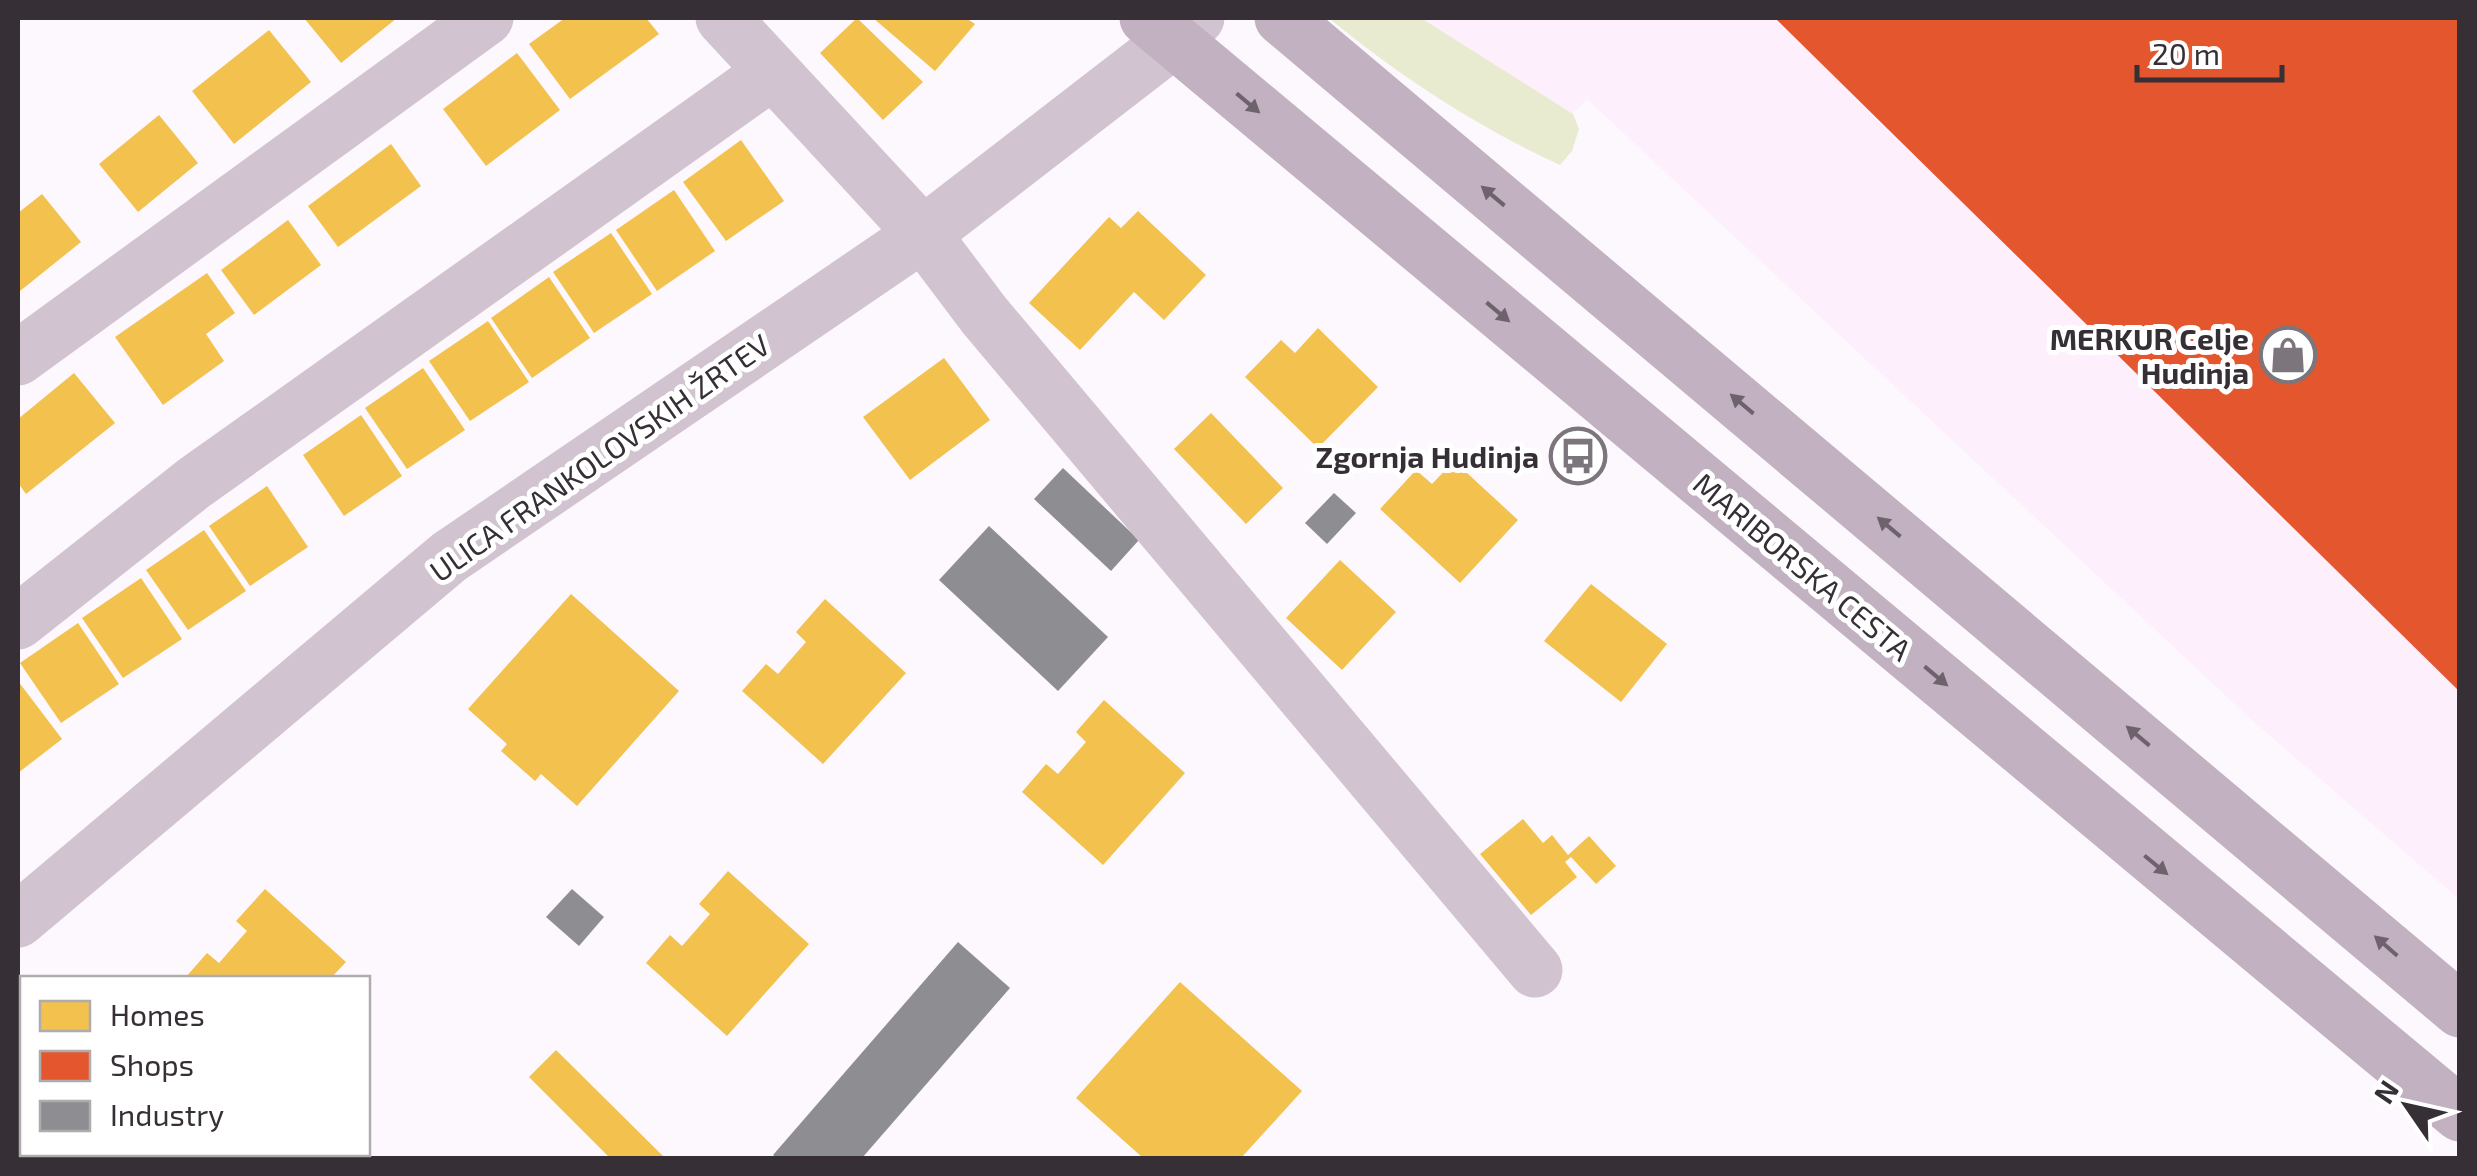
<svg xmlns="http://www.w3.org/2000/svg" width="2477" height="1176" font-family="'Exo 2',sans-serif">
<style>
.built{fill:#feeffd}
.green{fill:#e9ebd0}
.homes{fill:#f2c14e}
.shops{fill:#e4572e}
.industry{fill:#8d8d92}
.lines{fill:none;stroke-linecap:round;stroke-linejoin:round}
.minor{stroke:#d1c3d0;stroke-width:55}
.major{stroke:#c1b1c1;stroke-width:55}
.oneway{fill:#6e636d}
.labels{text-anchor:middle;dominant-baseline:central;stroke-width:10;stroke-linejoin:round;paint-order:stroke}
.poi-label{font-size:30px;font-weight:bold;fill:#362f35;stroke:#fff;text-anchor:end}
.street-label{font-size:30px;fill:#362f35;stroke:#fff}
</style>
<rect width="100%" height="100%" fill="#fdf8fd"/>
<path class="built" d="M 1421,18 L 2459,18 L 2459,899 L 2255,723 L 1587,99 L 1573,114 Z"/>
<path class="green" d="M 1329,18 L 1421,18 L 1573,114 L 1579,129 L 1572,151 L 1560,165 C 1479,128 1397,75 1329,18 Z"/>
<g class="homes">
<path d="M 304,18 L 397,18 L 341,63 Z"/>
<path d="M 565,18 L 646,18 L 659,34 L 570,99 L 529,44 Z"/>
<path d="M 857,18 L 923,82 L 883,120 L 820,53 Z"/>
<path d="M 873,18 L 966,18 L 975,24 L 935,71 Z"/>
<path d="M 269,30 L 311,82 L 234,144 L 192,91 Z"/>
<path d="M 517,53 L 560,110 L 486,166 L 443,109 Z"/>
<path d="M 159,115 L 198,163 L 138,212 L 99,164 Z"/>
<path d="M 741,140 L 784,201 L 726,241 L 683,182 Z"/>
<path d="M 391,144 L 421,186 L 338,247 L 308,206 Z"/>
<path d="M 674,190 L 715,251 L 657,291 L 616,230 Z"/>
<path d="M 42,194 L 81,242 L 20,291 L 18,213 Z"/>
<path d="M 1138,211 L 1206,275 L 1164,320 L 1134,292 L 1080,350 L 1029,303 L 1109,217 L 1121,228 Z"/>
<path d="M 288,220 L 321,265 L 254,315 L 221,270 Z"/>
<path d="M 611,233 L 652,294 L 594,333 L 553,272 Z"/>
<path d="M 207,273 L 235,313 L 206,334 L 224,361 L 163,405 L 115,337 Z"/>
<path d="M 549,277 L 590,338 L 532,378 L 491,318 Z"/>
<path d="M 488,321 L 529,382 L 470,421 L 429,361 Z"/>
<path d="M 1318,328 L 1378,387 L 1318,448 L 1245,377 L 1281,340 L 1295,353 Z"/>
<path d="M 944,358 L 990,420 L 910,480 L 863,417 Z"/>
<path d="M 423,368 L 465,430 L 407,469 L 365,408 Z"/>
<path d="M 74,373 L 115,423 L 26,494 L 18,483 L 18,419 Z"/>
<path d="M 1211,413 L 1283,488 L 1246,524 L 1174,449 Z"/>
<path d="M 361,415 L 402,476 L 344,516 L 303,455 Z"/>
<path d="M 1454,461 L 1518,520 L 1460,583 L 1380,509 L 1416,470 L 1432,484 Z"/>
<path d="M 267,486 L 308,547 L 250,586 L 209,526 Z"/>
<path d="M 204,530 L 246,591 L 188,630 L 146,570 Z"/>
<path d="M 1340,560 L 1396,612 L 1342,670 L 1286,618 Z"/>
<path d="M 141,578 L 182,639 L 123,678 L 82,618 Z"/>
<path d="M 1591,584 L 1667,644 L 1621,702 L 1544,641 Z"/>
<path d="M 571,594 L 679,691 L 577,806 L 541,774 L 535,781 L 501,751 L 507,744 L 468,709 Z"/>
<path d="M 825,599 L 906,673 L 823,764 L 742,691 L 766,664 L 778,674 L 806,642 L 796,632 Z"/>
<path d="M 78,623 L 119,684 L 61,723 L 20,663 Z"/>
<path d="M 18,681 L 62,739 L 18,773 Z"/>
<path d="M 1104,700 L 1185,773 L 1103,865 L 1022,792 L 1046,764 L 1058,774 L 1086,742 L 1076,732 Z"/>
<path d="M 1523,819 L 1543,843 L 1552,835 L 1568,855 L 1589,836 L 1616,866 L 1596,884 L 1571,857 L 1565,862 L 1577,877 L 1531,915 L 1480,854 Z"/>
<path d="M 728,871 L 809,944 L 727,1036 L 646,963 L 670,935 L 682,946 L 710,914 L 699,904 Z"/>
<path d="M 265,889 L 346,962 L 331,978 L 185,978 L 207,953 L 219,963 L 247,931 L 236,921 Z"/>
<path d="M 1180,982 L 1302,1091 L 1241,1158 L 1143,1158 L 1076,1098 Z"/>
<path d="M 556,1050 L 665,1158 L 610,1158 L 529,1077 Z"/>
</g>
<path class="shops" d="M 1775,18 L 2460,18 L 2460,692 Z"/>
<g class="industry">
<path d="M 1063,468 L 1139,540 L 1111,571 L 1034,499 Z"/>
<path d="M 1334,493 L 1356,513 L 1327,544 L 1305,523 Z"/>
<path d="M 989,526 L 1108,637 L 1058,691 L 939,580 Z"/>
<path d="M 572,889 L 604,917 L 579,946 L 546,917 Z"/>
<path d="M 958,942 L 1010,988 L 862,1158 L 777,1158 L 773,1155 Z"/>
</g>
<g class="lines">
<g class="minor">
<path d="M 723,18 L 923,234 L 984,315 L 1535,970"/>
<path d="M 18,358 L 486,18"/>
<path d="M 18,622 L 194,483 L 771,73"/>
<path d="M 18,920 L 449,557 L 923,234 L 1173,41 L 1197,18"/>
</g>
<g class="major">
<path d="M 1147,18 L 2460,1114"/>
<path d="M 1282,18 L 2460,1010"/>
</g>
</g>
<defs><path id="oneway-solid" d="M-6-.8H1V-3.2L6.5 0L1 3.2V.8H-6Z" transform="scale(2.5)"/></defs>
<g class="oneway">
<use href="#oneway-solid" transform="translate(1248 103) rotate(40)"/>
<use href="#oneway-solid" transform="translate(1493 196) rotate(-140)"/>
<use href="#oneway-solid" transform="translate(1498 312) rotate(40)"/>
<use href="#oneway-solid" transform="translate(1742 404) rotate(-140)"/>
<use href="#oneway-solid" transform="translate(1889 527) rotate(-140)"/>
<use href="#oneway-solid" transform="translate(1936 676) rotate(40)"/>
<use href="#oneway-solid" transform="translate(2138 736) rotate(-140)"/>
<use href="#oneway-solid" transform="translate(2156 865) rotate(39)"/>
<use href="#oneway-solid" transform="translate(2386 946) rotate(-139)"/>
</g>
<defs>
<g id="shop-ring" transform="scale(2.875)"><circle r="9.5" fill="#fff" stroke="#7c757b" stroke-width="1.5"/><path d="M-5-2.5h2.3a2.7 3.5 0 0 1 5.4 0H5L5.5 6h-11ZM-1.5-2.5h3a1.5 2.3 0 0 0-3 0Z" fill="#7c757b"/></g>
<g id="bus-ring" transform="scale(2.875)"><circle r="9.5" fill="#fff" stroke="#7c757b" stroke-width="1.5"/><path d="M-5-6H5V4H4V6H2V4H-2V6H-4V4H-5ZM-3.5-4V0h7V-4ZM-3.5 1.2v1.5H-2V1.2ZM2 1.2v1.5H3.5V1.2Z" fill="#7c757b"/></g>
</defs>
<g fill-rule="evenodd">
<use href="#shop-ring" x="2288" y="355"/>
<use href="#bus-ring" x="1578" y="456"/>
</g>
<g class="labels">
<g class="poi-label">
<text x="2249" y="338">MERKUR Celje<tspan x="2249" dy="34">Hudinja</tspan></text>
<text x="1539" y="456">Zgornja Hudinja</text>
</g>
<g class="street-label">
<text transform="translate(599 457) rotate(-35)">ULICA FRANKOLOVSKIH ŽRTEV</text>
<text transform="translate(1803 566) rotate(40)">MARIBORSKA CESTA</text>
</g>
</g>
<rect width="2477" height="1176" fill="none" stroke="#362f35" stroke-width="40"/>
<rect x="20" y="976" width="350" height="180" fill="#ffffff" stroke="#afacae" stroke-width="2.5"/>
<rect x="40" y="1001" width="50" height="30" fill="#f2c14e" stroke="#afacae" stroke-width="2.5"/>
<text x="110" y="1026" font-size="30" fill="#362f35">Homes</text>
<rect x="40" y="1051" width="50" height="30" fill="#e4572e" stroke="#afacae" stroke-width="2.5"/>
<text x="110" y="1076" font-size="30" fill="#362f35">Shops</text>
<rect x="40" y="1101" width="50" height="30" fill="#8d8d92" stroke="#afacae" stroke-width="2.5"/>
<text x="110" y="1126" font-size="30" fill="#362f35">Industry</text>
<g transform="translate(2407 1106) rotate(304)" stroke="#ffffff" stroke-width="8" paint-order="stroke">
<path d="M0-8L18 38L0 25L-18 38Z" fill="#362f35"/>
<text y="-15" font-size="28" font-weight="bold" text-anchor="middle" fill="#362f35">N</text>
</g>
<path d="M2137 65v15h145v-15" fill="none" stroke="#362f35" stroke-width="5"/>
<text x="2152" y="65" font-size="30" fill="#362f35" stroke="#ffffff" stroke-width="8" paint-order="stroke">20 m</text>
</svg>
